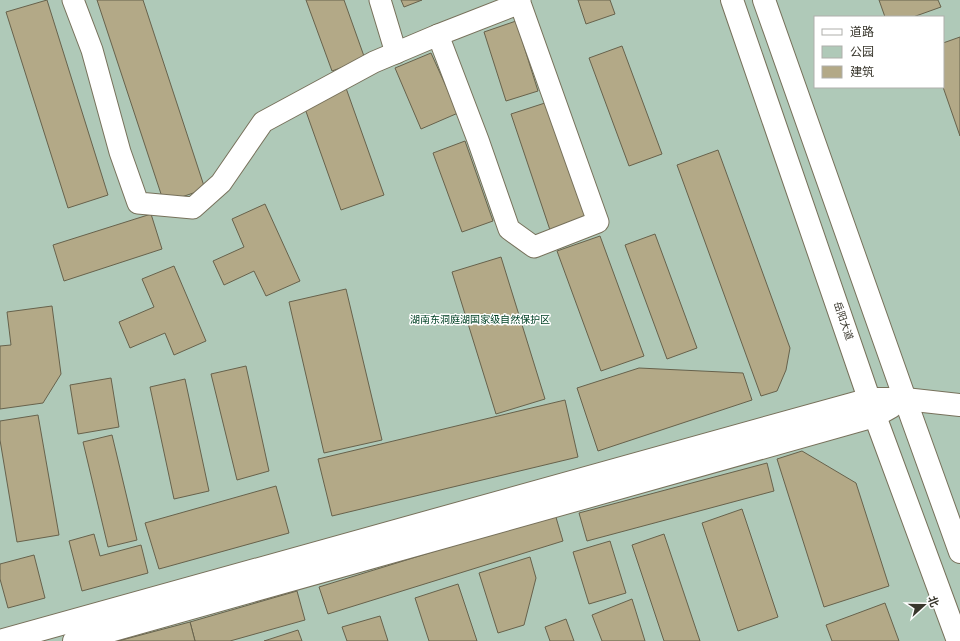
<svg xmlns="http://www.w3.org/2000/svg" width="960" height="641" font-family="Signika,'Noto Sans SC',sans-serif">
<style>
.green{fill:#afc9b8;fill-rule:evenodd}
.building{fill:#b3a987;stroke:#67624c}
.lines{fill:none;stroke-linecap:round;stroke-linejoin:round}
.minor-casing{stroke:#77715b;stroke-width:23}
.tertiary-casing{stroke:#77715b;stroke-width:24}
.secondary-casing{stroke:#77715b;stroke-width:24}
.primary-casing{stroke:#77715b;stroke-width:24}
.minor{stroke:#fff;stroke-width:21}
.tertiary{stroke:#fff;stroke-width:22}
.secondary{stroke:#fff;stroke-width:22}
.primary{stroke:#fff;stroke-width:22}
.labels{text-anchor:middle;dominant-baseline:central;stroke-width:3;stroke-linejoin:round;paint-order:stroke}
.park-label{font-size:10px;fill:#014125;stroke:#fff}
.street-label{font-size:10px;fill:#38362c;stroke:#fff}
</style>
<rect width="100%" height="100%" fill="#e8e2c9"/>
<path class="green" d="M 0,0 L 960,0 L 960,641 L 0,641 ZM 815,17 L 943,17 L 943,87 L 815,87 Z"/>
<g class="building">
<path d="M 47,0 L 108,195 L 68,208 L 6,12 Z"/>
<path d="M 97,0 L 143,0 L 205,189 L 164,203 Z"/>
<path d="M 306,0 L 344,0 L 365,59 L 332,71 Z"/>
<path d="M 401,0 L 422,0 L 404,7 Z"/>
<path d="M 578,0 L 610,0 L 615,14 L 586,24 Z"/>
<path d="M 879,0 L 938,0 L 941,7 L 913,17 L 885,17 Z"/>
<path d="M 516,21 L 538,91 L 506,101 L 484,32 Z"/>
<path d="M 960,37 L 960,136 L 943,87 L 943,43 Z"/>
<path d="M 622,46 L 662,154 L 629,166 L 589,58 Z"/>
<path d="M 431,53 L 458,113 L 421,129 L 395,68 Z"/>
<path d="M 346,88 L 384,195 L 341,210 L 303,103 Z"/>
<path d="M 548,102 L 587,218 L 550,230 L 511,114 Z"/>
<path d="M 465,141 L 493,221 L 462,232 L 433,153 Z"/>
<path d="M 718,150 L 790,348 L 786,370 L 777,391 L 761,396 L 677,165 Z"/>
<path d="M 265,204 L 300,281 L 266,296 L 254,271 L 224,285 L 213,261 L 244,247 L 232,219 Z"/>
<path d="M 151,214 L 162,249 L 64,281 L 53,245 Z"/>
<path d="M 655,234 L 697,348 L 667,359 L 625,245 Z"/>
<path d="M 600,236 L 644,356 L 601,371 L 557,251 Z"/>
<path d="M 501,257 L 545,399 L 496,414 L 452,272 Z"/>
<path d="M 174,266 L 206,341 L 174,355 L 165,333 L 130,348 L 119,322 L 154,307 L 142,279 Z"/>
<path d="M 346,289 L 382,440 L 324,453 L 289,302 Z"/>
<path d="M 52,306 L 61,374 L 43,403 L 0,409 L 0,346 L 11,345 L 7,312 Z"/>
<path d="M 246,366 L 269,471 L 237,480 L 211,374 Z"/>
<path d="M 639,368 L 743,373 L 752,400 L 598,451 L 577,388 Z"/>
<path d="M 111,378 L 119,427 L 78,434 L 70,385 Z"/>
<path d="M 185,379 L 209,491 L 174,499 L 150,387 Z"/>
<path d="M 565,400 L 578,457 L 332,516 L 318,459 Z"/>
<path d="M 38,415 L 59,535 L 17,542 L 0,440 L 0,421 Z"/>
<path d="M 112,435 L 137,540 L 108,547 L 83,442 Z"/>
<path d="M 802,451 L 856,483 L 889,586 L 824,607 L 777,459 Z"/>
<path d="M 767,463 L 774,491 L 587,541 L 579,513 Z"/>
<path d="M 276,486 L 289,533 L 159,569 L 145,523 Z"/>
<path d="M 742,509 L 778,617 L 738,631 L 702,523 Z"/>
<path d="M 555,514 L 563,541 L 328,614 L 319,587 Z"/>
<path d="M 94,534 L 100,556 L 141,545 L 148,573 L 82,591 L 69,541 Z"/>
<path d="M 664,534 L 700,641 L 664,641 L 632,545 Z"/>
<path d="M 610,541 L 626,593 L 589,604 L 573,552 Z"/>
<path d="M 34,555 L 45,598 L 8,608 L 0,579 L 0,564 Z"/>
<path d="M 530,557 L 536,578 L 524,625 L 498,633 L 479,573 Z"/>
<path d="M 458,584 L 477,641 L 429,641 L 415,598 Z"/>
<path d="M 297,591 L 305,620 L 230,641 L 195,641 L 190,622 Z"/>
<path d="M 632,599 L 645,641 L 602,641 L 592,615 Z"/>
<path d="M 885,603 L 899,641 L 832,641 L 826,625 Z"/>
<path d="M 380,616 L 388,641 L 347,641 L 342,627 Z"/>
<path d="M 566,619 L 574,641 L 550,641 L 545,627 Z"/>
<path d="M 190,622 L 195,641 L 118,641 Z"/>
<path d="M 298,630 L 302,641 L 264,641 Z"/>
</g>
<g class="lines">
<g class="minor-casing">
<g id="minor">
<path d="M 73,0 L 92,50 L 120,152 L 138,203 L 193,208 L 221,183 L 263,122 L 374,62 L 438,35"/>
<path d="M 380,0 L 396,53"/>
<path d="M 520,3 L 438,35 L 478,140 L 509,229 L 534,247 L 598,222 L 520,3 L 520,0"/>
</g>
</g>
<g class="tertiary-casing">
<path id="tertiary" d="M 905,399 L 960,405"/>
</g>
<g class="secondary-casing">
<g id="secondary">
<path d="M 0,641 L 870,399 L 905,399"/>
<path d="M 74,641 L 875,416 L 891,407"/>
</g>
</g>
<g class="primary-casing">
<g id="primary">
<path d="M 732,0 L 875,416 L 958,641"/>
<path d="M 764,0 L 905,399 L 960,552"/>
</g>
</g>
<use href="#minor" class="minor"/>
<use href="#tertiary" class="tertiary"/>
<use href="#secondary" class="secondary"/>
<use href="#primary" class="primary"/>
</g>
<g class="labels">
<g class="park-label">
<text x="480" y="320">湖南东洞庭湖国家级自然保护区</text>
</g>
<g class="street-label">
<text transform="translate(843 321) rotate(71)">岳阳大道</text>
</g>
</g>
<rect x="814" y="16" width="130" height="72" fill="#ffffff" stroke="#afafab"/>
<rect x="822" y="29" width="20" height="6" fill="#ffffff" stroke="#afafab"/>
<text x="850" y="36" font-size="12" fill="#38362c">道路</text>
<rect x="822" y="46" width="20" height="12" fill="#afc9b8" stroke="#afafab"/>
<text x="850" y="56" font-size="12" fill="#38362c">公园</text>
<rect x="822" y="66" width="20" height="12" fill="#b3a987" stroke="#afafab"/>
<text x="850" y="76" font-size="12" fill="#38362c">建筑</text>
<g transform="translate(924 605) rotate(69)" stroke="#ffffff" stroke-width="3" paint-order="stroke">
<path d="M0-3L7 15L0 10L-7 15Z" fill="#38362c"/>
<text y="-6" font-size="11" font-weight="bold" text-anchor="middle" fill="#38362c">北</text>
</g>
</svg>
